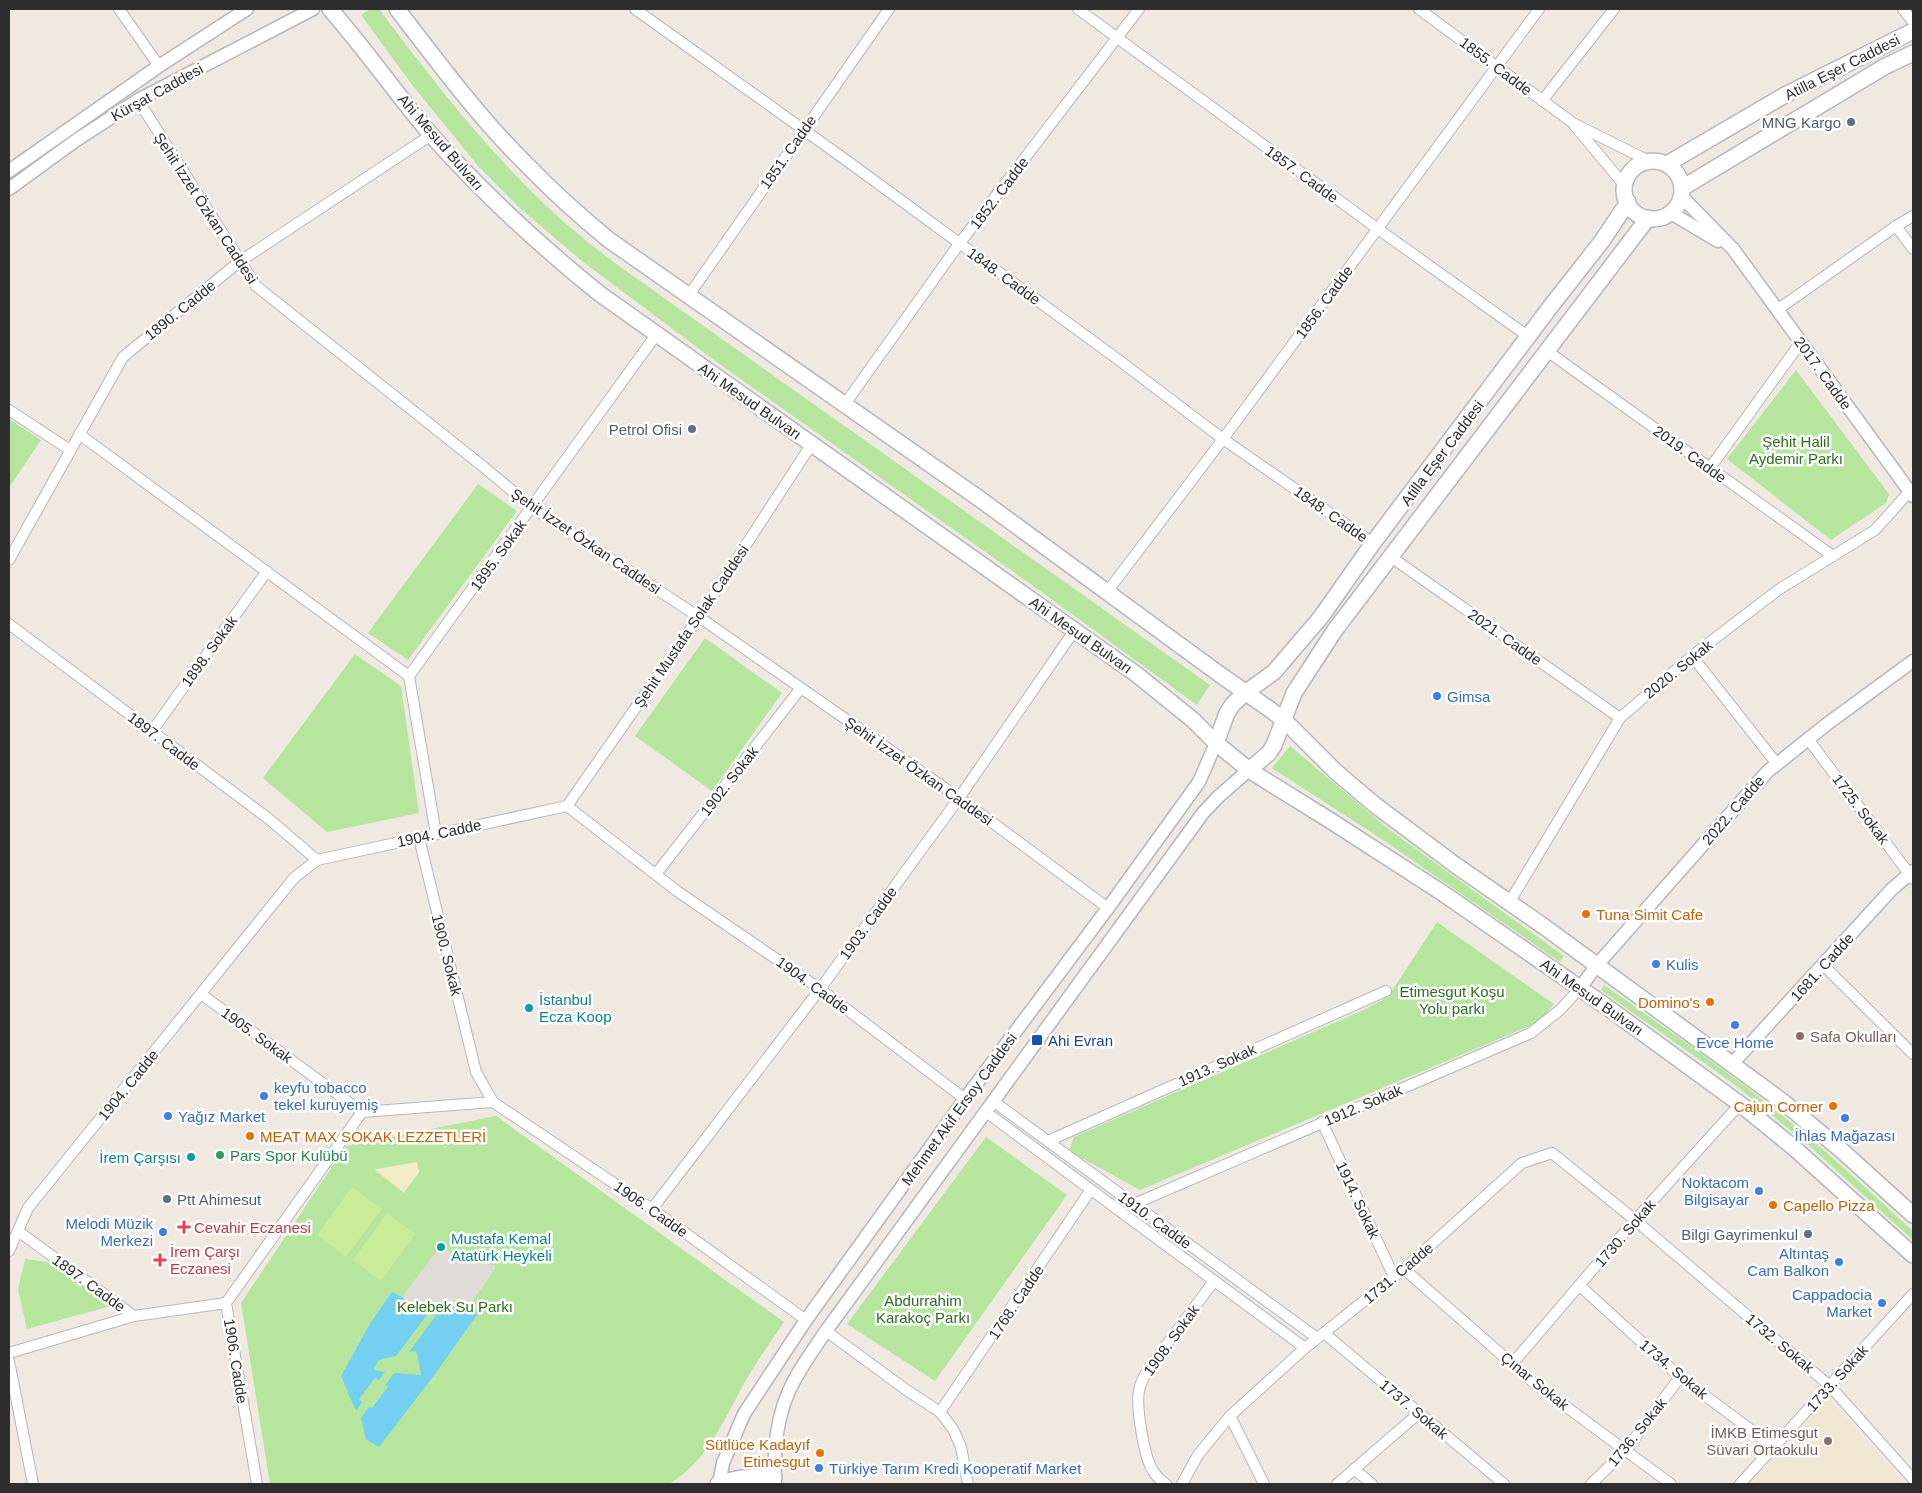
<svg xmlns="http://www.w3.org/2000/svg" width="1922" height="1493" font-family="Arial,sans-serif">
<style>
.education{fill:#f0e6d1}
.green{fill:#b6e59e}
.sand{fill:#f3ecc5}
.pitch{fill:#c9ec9a}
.plaza{fill:#dfdcd8}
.water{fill:#75cff0}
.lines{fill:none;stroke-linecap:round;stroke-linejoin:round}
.minor-casing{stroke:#b4b7c1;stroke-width:12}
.tertiary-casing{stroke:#b4b7c1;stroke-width:15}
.secondary-casing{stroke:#b4b7c1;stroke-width:18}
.minor{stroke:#fff;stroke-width:10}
.tertiary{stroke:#fff;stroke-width:12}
.secondary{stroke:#fff;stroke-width:15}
.service-dot{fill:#5c6f8a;stroke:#fff;stroke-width:2}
.shop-dot{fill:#3f7fe0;stroke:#fff;stroke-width:2}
.food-dot{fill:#e8710a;stroke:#fff;stroke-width:2}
.culture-dot{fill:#0f9aa8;stroke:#fff;stroke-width:2}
.education-dot{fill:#8d6e63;stroke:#fff;stroke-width:2}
.transit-dot{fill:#1a4fb4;stroke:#fff;stroke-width:2}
.leisure-dot{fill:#2e9e5b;stroke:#fff;stroke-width:2}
.health-dot{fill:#e0444e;stroke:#fff;stroke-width:2}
.labels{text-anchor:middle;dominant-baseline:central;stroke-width:5;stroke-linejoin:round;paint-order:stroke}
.street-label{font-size:15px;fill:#2e2e2e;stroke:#fff}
.service-label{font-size:15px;fill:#4e5e75;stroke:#fff;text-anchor:end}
.park-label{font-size:15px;fill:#2c6e1b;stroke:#fff}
.shop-label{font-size:15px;fill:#366cbe;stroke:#fff;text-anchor:start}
.food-label{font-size:15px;fill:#c56008;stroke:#fff;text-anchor:start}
.culture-label{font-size:15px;fill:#0d838f;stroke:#fff;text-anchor:start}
.education-label{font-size:15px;fill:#785e54;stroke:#fff;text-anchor:start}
.transit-label{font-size:15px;fill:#164399;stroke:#fff;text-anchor:start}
.leisure-label{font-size:15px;fill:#27864d;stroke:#fff;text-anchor:start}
.health-label{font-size:15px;fill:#be3a42;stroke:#fff;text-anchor:start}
</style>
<rect width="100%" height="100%" fill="#efe9e1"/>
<path class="education" d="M 1828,1398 L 1904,1484 L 1752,1484 Z"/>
<g class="green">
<path d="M 370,9 L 379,9 C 433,81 488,152 554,213 C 574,232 597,249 619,266 L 1210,685 L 1197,705 L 1032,585 L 718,363 L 583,262 L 521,209 L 479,167 L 413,86 L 361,15 Z"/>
<path d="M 1796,370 L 1889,494 L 1886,503 L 1831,540 L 1727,459 Z"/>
<path d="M 9,419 L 41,440 L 9,488 Z"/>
<path d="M 478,484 L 517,511 L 408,660 L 368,633 Z"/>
<path d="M 705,638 L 782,693 L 712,791 L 635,736 Z"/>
<path d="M 355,654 L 401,686 L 419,813 L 327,832 L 263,778 Z"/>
<path d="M 1290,746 L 1391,831 L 1564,956 L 1560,962 L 1389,844 L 1272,768 Z"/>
<path d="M 1437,922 L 1554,1004 L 1539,1022 L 1140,1190 L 1069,1151 L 1074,1137 L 1366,1009 L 1388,997 Z"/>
<path d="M 1604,985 C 1661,1025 1719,1065 1773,1108 C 1822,1147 1867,1189 1913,1231 L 1913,1240 L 1814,1150 L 1738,1087 L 1601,990 Z"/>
<path d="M 496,1116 L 784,1322 C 773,1338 762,1354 752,1370 C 728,1409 711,1460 669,1484 L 270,1484 L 241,1303 L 346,1146 Z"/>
<path d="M 986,1137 L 1067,1195 L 935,1381 L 847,1324 Z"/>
<path d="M 25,1259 L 48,1262 L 108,1300 L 111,1306 L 27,1329 L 18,1290 Z"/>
</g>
<path class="sand" d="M 417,1162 L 419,1172 L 404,1193 L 375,1170 L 376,1169 Z"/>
<g class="pitch">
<path d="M 352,1187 L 382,1209 L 346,1257 L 317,1235 Z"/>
<path d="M 387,1213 L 415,1234 L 381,1281 L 353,1260 Z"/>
</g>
<path class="plaza" d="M 445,1248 L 463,1262 L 495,1265 L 495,1269 L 469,1306 L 421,1312 L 402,1297 L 438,1249 Z"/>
<g class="water">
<path d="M 392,1292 L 402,1297 L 421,1312 L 430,1311 L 396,1356 L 379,1360 L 374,1368 L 374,1370 L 385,1372 L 379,1380 L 375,1378 L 359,1399 L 362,1402 L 356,1411 L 341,1376 L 371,1322 Z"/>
<path d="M 470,1305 L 479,1312 L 435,1374 L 379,1447 L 366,1439 L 361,1418 L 369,1407 L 372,1408 L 388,1387 L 385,1385 L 394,1373 L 421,1375 L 417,1353 L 415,1351 L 409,1352 L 440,1310 Z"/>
</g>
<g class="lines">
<g class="minor-casing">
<g id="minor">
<path d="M 119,9 L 159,66"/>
<path d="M 635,9 L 850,163 L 1116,358 L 1223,439 L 1373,543"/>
<path d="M 1078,9 L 1378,229 L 1529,337"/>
<path d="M 1419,9 L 1573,123 L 1649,161"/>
<path d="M 1903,9 L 1913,22"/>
<path d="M 138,100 L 256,286 L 480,464 L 533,508 L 699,617 L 801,688 L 959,798 L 1108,908"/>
<path d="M 1542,101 L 1614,9"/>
<path d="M 1575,126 L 1625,186"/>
<path d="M 1896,226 L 1913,249"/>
<path d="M 689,295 L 889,9"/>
<path d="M 1777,310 L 1896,226 L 1913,216"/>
<path d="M 1547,351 L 1833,556"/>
<path d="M 845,404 L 959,244 L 1139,9"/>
<path d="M 9,410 L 70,450"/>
<path d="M 79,434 L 409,676 L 436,834"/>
<path d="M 1710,468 L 1801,342"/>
<path d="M 1391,557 L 1620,718"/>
<path d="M 9,560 L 123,357 L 239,262 L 431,135"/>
<path d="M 1107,592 L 1223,439 L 1539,9"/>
<path d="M 9,624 L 269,819 L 317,860"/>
<path d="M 1692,656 L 1777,764"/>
<path d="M 409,676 L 656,335"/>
<path d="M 152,731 L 267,571"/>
<path d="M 1808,739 L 1913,879"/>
<path d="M 567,806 L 699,617 L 811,445"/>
<path d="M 419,838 L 476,1072 L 493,1102 L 652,1209 L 806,1320"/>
<path d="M 656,874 L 801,688"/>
<path d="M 1509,903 L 1620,718 L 1692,656 L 1778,590 L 1875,530 L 1910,491"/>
<path d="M 1824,966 L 1913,1054"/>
<path d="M 201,994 L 362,1112"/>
<path d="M 993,1101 L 1317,1338"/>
<path d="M 986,1112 L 1305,1348"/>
<path d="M 1322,1122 L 1394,1277"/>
<path d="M 1048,1141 L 1386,991"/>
<path d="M 1134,1204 L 1531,1033 L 1561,1009 L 1580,988"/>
<path d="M 652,1209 L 820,989 L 959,798 L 1074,631"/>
<path d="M 18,1231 L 134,1316 L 226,1303"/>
<path d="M 9,1251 L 28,1208 L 294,878 L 317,860 L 567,806 L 677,891 L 820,989 L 965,1099"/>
<path d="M 1404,1269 L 1534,1383 L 1671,1484"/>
<path d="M 1579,1285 L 1680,1377 L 1774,1447"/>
<path d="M 826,1331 L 905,1389 L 940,1412 L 953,1429 L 961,1447 L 968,1484"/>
<path d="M 1324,1333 L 1504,1484"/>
<path d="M 9,1353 L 134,1316"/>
<path d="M 9,1361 L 33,1484"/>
<path d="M 1512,1364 L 1635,1220 L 1740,1104"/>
<path d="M 940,1412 L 1090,1191"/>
<path d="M 1230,1416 L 1264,1484"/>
<path d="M 1354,1469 L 1372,1484"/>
<path d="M 257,1484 L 226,1303 L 362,1112 L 493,1102"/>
<path d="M 1166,1484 C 1158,1479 1151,1470 1148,1460 C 1143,1445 1136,1406 1139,1391 C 1140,1382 1145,1375 1150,1367 L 1214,1281"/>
<path d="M 1182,1484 L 1198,1455 L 1230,1416 L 1305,1348 L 1404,1269 L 1522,1163 L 1552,1153 L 1635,1220 L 1830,1386 L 1913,1479"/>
<path d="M 1337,1484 L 1419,1413"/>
<path d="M 1591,1484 L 1626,1450 L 1680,1377"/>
<path d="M 1740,1484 L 1913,1294"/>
</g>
</g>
<g class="tertiary-casing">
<g id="tertiary">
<path d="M 9,171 L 159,66 L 247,9"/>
<path d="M 9,189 L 75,141 L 138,100 L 313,9"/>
<path d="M 1682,197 L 1733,249 L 1913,496"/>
<path d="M 1671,213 L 1718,241"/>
<path d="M 1580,988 L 1597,965 L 1767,772 L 1827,724 L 1913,661"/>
<path d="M 1732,1064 L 1892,889 L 1913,871"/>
<path d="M 719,1484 L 723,1463 L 744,1414 L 806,1320 L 965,1099 L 1108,908 L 1199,782 L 1216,743"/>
<path d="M 775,1484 C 774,1474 775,1464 775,1453 C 778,1398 796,1375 826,1331 L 1203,813 L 1218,797 L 1249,770"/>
</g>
</g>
<g class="secondary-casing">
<g id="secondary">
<path d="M 330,9 C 366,50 397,95 432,136 C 484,194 540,246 600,294 L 1136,674 L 1193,720 L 1216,743 L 1249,770 L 1331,821 L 1444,894 L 1607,1007 L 1740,1104 L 1793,1147 L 1913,1255"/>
<path d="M 397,9 C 438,62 479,118 527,165 C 553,192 581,217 609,240 L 977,497 L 1222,676 L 1268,708 L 1284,720 L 1335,771 L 1375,805 L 1454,864 L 1546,928 L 1782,1101 L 1840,1149 L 1913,1215"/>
<circle cx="1653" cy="190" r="29"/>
<path d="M 1667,164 L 1785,95 L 1913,31"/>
<path d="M 1682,188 L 1884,67 L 1913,53"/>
<path d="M 1216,743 L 1227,713 L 1233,704 L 1245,693 L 1274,672 L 1321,617 L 1373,543 L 1551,306 L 1602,241 L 1628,202"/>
<path d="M 1249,770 L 1269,753 L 1274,745 L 1294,693 L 1335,630 L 1648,218"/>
<path d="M 718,1484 C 736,1477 754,1476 774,1477"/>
</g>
</g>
<use href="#minor" class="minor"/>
<use href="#tertiary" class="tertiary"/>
<use href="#secondary" class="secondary"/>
</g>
<g class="service-dot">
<circle cx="1851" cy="122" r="5"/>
<circle cx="692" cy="429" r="5"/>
<circle cx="167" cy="1199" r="5"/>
<circle cx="1808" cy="1234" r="5"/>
</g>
<g class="shop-dot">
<circle cx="1437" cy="696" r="5"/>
<circle cx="1656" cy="964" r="5"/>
<circle cx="1735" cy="1025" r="5"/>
<circle cx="264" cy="1096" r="5"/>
<circle cx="168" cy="1116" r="5"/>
<circle cx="1845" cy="1118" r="5"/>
<circle cx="1759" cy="1191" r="5"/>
<circle cx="163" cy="1232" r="5"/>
<circle cx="1839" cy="1262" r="5"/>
<circle cx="1882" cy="1303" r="5"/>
<circle cx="819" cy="1468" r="5"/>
</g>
<g class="food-dot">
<circle cx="1586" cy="914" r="5"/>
<circle cx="1710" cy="1002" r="5"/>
<circle cx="1833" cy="1106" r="5"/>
<circle cx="250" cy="1136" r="5"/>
<circle cx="1773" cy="1205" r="5"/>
<circle cx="820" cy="1453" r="5"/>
</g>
<g class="culture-dot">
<circle cx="529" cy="1008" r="5"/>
<circle cx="191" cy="1157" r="5"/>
<circle cx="441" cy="1247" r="5"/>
</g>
<g class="education-dot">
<circle cx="1800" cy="1036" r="5"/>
<circle cx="1828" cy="1441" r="5"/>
</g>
<rect class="transit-dot" x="1031" y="1034" width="12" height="12" rx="2.5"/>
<circle class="leisure-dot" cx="220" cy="1155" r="5"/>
<g class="health-dot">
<path d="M181.5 1219.5h5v5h5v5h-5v5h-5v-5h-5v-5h5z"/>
<path d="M157.5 1252.5h5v5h5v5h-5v5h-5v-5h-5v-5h5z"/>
</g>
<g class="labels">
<g class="street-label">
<text transform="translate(1496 66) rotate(37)">1855. Cadde</text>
<text transform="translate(1842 67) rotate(-27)">Atilla Eşer Caddesi</text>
<text transform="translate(157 92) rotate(-29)">Kürşat Caddesi</text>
<text transform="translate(441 142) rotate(49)">Ahi Mesud Bulvarı</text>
<text transform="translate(788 152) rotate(-55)">1851. Cadde</text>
<text transform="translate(1302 174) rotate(36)">1857. Cadde</text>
<text transform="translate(999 193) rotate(-53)">1852. Cadde</text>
<text transform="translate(206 208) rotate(57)">Şehit İzzet Özkan Caddesi</text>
<text transform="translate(1004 276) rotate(36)">1848. Cadde</text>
<text transform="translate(1324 302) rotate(-54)">1856. Cadde</text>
<text transform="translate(180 310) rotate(-39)">1890. Cadde</text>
<text transform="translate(1823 373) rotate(54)">2017. Cadde</text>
<text transform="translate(750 401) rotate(35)">Ahi Mesud Bulvarı</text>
<text transform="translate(1442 453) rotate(-53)">Atilla Eşer Caddesi</text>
<text transform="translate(1690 454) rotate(36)">2019. Cadde</text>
<text transform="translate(1331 514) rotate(35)">1848. Cadde</text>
<text transform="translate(586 541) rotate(34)">Şehit İzzet Özkan Caddesi</text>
<text transform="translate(498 555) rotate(-54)">1895. Sokak</text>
<text transform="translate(691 626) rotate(-56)">Şehit Mustafa Solak Caddesi</text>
<text transform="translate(1081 635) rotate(35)">Ahi Mesud Bulvarı</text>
<text transform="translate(1505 637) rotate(35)">2021. Cadde</text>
<text transform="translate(209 651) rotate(-54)">1898. Sokak</text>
<text transform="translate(1678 669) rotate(-39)">2020. Sokak</text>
<text transform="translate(164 741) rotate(37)">1897. Cadde</text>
<text transform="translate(919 771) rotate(35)">Şehit İzzet Özkan Caddesi</text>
<text transform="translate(729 781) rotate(-52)">1902. Sokak</text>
<text transform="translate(1861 809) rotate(53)">1725. Sokak</text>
<text transform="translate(1733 810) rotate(-49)">2022. Cadde</text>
<text transform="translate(439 833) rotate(-12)">1904. Cadde</text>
<text transform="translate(868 923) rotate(-54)">1903. Cadde</text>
<text transform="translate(447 955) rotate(76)">1900. Sokak</text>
<text transform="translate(1822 967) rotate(-48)">1681. Cadde</text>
<text transform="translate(813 985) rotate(36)">1904. Cadde</text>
<text transform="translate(1592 997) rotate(35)">Ahi Mesud Bulvarı</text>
<text transform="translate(257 1035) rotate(36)">1905. Sokak</text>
<text transform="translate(1217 1065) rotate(-24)">1913. Sokak</text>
<text transform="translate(128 1085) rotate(-51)">1904. Cadde</text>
<text transform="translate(1363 1105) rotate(-23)">1912. Sokak</text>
<text transform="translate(959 1109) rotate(-54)">Mehmet Akif Ersoy Caddesi</text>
<text transform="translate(1358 1200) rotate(65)">1914. Sokak</text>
<text transform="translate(651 1209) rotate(35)">1906. Cadde</text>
<text transform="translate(1155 1220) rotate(36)">1910. Cadde</text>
<text transform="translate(1625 1233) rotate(-49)">1730. Sokak</text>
<text transform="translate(1398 1273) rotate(-40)">1731. Cadde</text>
<text transform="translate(89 1283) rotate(36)">1897. Cadde</text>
<text transform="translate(1016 1302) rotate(-56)">1768. Cadde</text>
<text transform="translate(1171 1340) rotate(-54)">1908. Sokak</text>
<text transform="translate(1780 1343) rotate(40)">1732. Sokak</text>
<text transform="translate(236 1361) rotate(81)">1906. Cadde</text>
<text transform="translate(1674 1369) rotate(40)">1734. Sokak</text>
<text transform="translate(1837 1378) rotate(-48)">1733. Sokak</text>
<text transform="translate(1535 1381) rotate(39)">Çınar Sokak</text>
<text transform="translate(1414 1409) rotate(40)">1737. Sokak</text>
<text transform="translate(1637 1432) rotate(-51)">1736. Sokak</text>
</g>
<g class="service-label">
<text x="1841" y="122">MNG Kargo</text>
<text x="682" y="429">Petrol Ofisi</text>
<text x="177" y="1199" text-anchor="start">Ptt Ahimesut</text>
<text x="1798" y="1234">Bilgi Gayrimenkul</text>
</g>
<g class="park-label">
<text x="1796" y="441">Şehit Halil<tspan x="1796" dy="17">Aydemir Parkı</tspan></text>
<text x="1452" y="991">Etimesgut Koşu<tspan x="1452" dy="17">Yolu parkı</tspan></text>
<text x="923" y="1300">Abdurrahim<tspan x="923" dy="17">Karakoç Parkı</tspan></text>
<text x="455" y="1306">Kelebek Su Parkı</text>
</g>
<g class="shop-label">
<text x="1447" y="696">Gimsa</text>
<text x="1666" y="964">Kulis</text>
<text x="1735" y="1042" text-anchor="middle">Evce Home</text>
<text x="274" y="1087">keyfu tobacco<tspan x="274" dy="17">tekel kuruyemiş</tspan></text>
<text x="178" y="1116">Yağız Market</text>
<text x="1845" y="1135" text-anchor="middle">İhlas Mağazası</text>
<text x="1749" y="1182" text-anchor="end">Noktacom<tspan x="1749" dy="17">Bilgisayar</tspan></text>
<text x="153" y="1223" text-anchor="end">Melodi Müzik<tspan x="153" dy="17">Merkezi</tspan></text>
<text x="1829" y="1253" text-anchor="end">Altıntaş<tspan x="1829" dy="17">Cam Balkon</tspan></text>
<text x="1872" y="1294" text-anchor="end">Cappadocia<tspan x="1872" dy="17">Market</tspan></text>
<text x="829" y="1468">Türkiye Tarım Kredi Kooperatif Market</text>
</g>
<g class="food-label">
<text x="1596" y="914">Tuna Simit Cafe</text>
<text x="1700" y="1002" text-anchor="end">Domino's</text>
<text x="1823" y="1106" text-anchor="end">Cajun Corner</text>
<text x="260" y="1136">MEAT MAX SOKAK LEZZETLERİ</text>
<text x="1783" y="1205">Capello Pizza</text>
<text x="810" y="1444" text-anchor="end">Sütlüce Kadayıf<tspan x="810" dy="17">Etimesgut</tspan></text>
</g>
<g class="culture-label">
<text x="539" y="999">İstanbul<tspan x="539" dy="17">Ecza Koop</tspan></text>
<text x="181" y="1157" text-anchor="end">İrem Çarşısı</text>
<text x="451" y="1238">Mustafa Kemal<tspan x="451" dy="17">Atatürk Heykeli</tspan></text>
</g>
<g class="education-label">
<text x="1810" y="1036">Safa Okulları</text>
<text x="1818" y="1432" text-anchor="end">İMKB Etimesgut<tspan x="1818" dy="17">Süvari Ortaokulu</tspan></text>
</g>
<g class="transit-label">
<text x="1048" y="1040">Ahi Evran</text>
</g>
<g class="leisure-label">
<text x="230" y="1155">Pars Spor Kulübü</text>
</g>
<g class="health-label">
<text x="194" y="1227">Cevahir Eczanesi</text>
<text x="170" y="1251">İrem Çarşı<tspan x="170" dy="17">Eczanesi</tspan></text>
</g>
</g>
<rect width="1922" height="1493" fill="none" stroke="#2e2e2e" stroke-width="20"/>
</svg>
